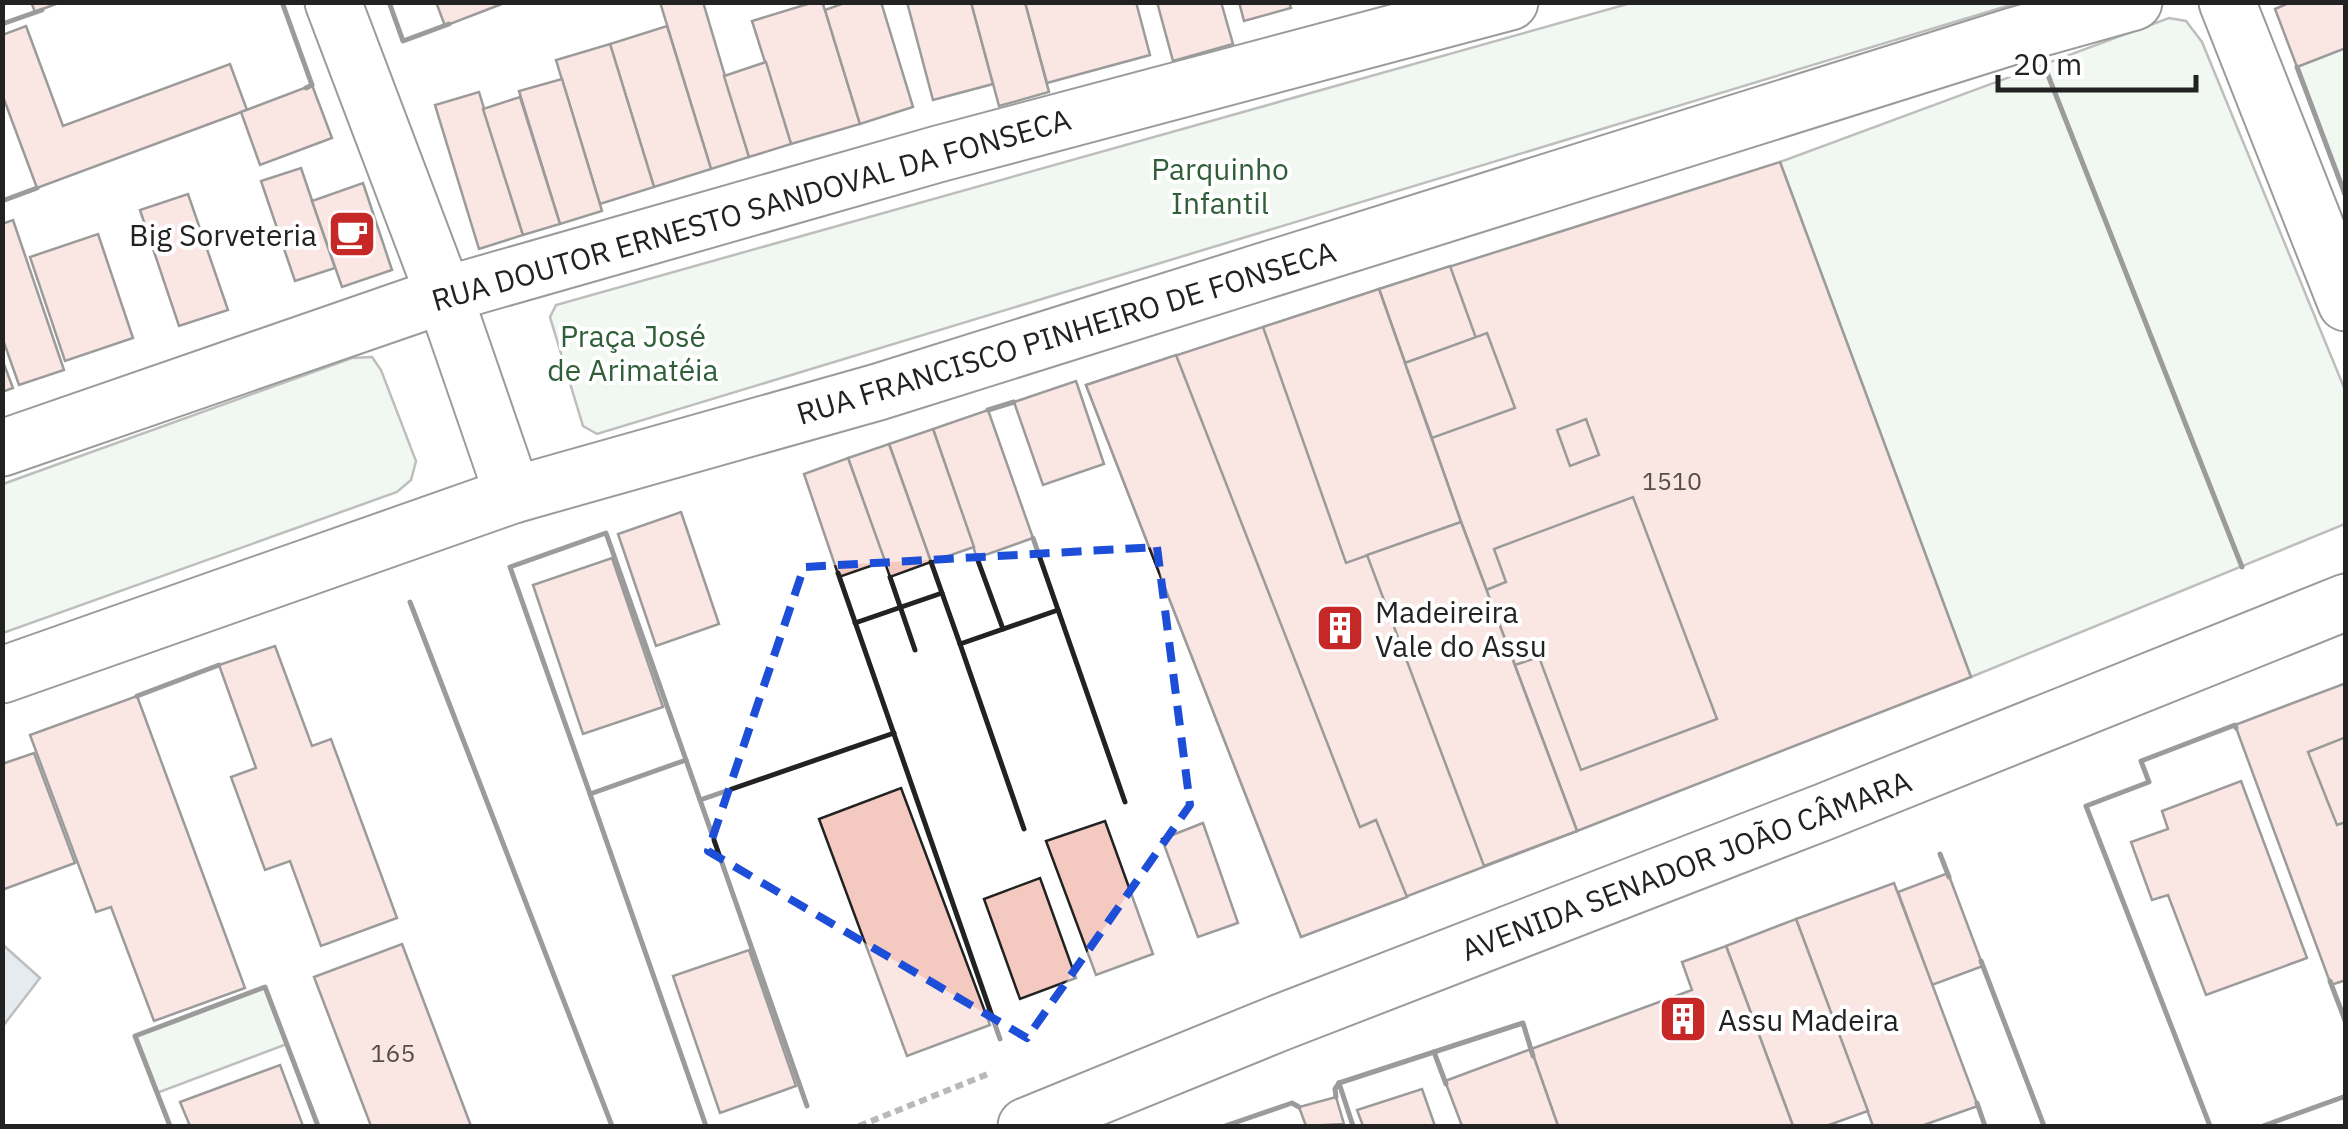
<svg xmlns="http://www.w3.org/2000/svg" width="2348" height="1129" font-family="'IBM Plex Sans',sans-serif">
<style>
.green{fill:#e0efe3;stroke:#6f6f6f;stroke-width:2.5}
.water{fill:#c7d3dd;stroke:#6f6f6f;stroke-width:2.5}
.building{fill:#f3c9c0;stroke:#222;stroke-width:2.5}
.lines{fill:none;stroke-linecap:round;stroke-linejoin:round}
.minor-casing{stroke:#222;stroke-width:59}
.secondary-casing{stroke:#222;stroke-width:59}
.path{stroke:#646464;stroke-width:6;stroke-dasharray:8 5;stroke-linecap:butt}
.minor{stroke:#fff;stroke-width:55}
.secondary{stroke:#fff;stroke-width:55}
.wall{stroke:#222;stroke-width:5}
.marked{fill:none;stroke:#1d4ed8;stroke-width:8;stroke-dasharray:20 12;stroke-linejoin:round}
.labels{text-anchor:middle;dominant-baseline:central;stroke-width:8;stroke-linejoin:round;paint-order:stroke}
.number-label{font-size:25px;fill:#564c4a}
.park-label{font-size:30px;fill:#2f5e38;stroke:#fff}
.street-label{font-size:30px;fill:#222;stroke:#fff}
.poi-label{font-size:30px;fill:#222;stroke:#fff;text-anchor:start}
</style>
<rect width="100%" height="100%" fill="#fff"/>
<g class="green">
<path d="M 1631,3 L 2017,3 L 597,434 L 583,426 L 550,317 L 556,305 Z"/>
<path d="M 2169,18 L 2186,21 L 2202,42 L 2345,390 L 2345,524 L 1971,677 L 1780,162 Z"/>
<path d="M 2345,48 L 2345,197 L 2297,67 Z"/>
<path d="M 372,357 L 381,370 L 416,461 L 411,480 L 397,492 L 3,633 L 3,484 L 352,358 Z"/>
<path d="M 265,987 L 287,1044 L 157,1093 L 135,1036 Z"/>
</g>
<path class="water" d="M 2,944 L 40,978 L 3,1026 L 2,1026 Z"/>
<g class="building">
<path d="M 31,2 L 61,2 L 35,12 Z"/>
<path d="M 436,2 L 507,2 L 445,26 Z"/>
<path d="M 660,2 L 703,2 L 749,157 L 711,169 Z"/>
<path d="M 814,2 L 822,2 L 825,10 L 860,124 L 791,144 L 752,21 Z"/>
<path d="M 847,2 L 881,2 L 913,107 L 860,124 L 825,10 Z"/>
<path d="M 907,2 L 971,2 L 993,84 L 933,100 Z"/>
<path d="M 971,2 L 1025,2 L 1049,92 L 999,106 Z"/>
<path d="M 1025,2 L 1136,2 L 1150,55 L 1047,83 Z"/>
<path d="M 1157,2 L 1221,2 L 1233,44 L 1173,61 Z"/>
<path d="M 1239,2 L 1289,2 L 1291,8 L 1244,21 Z"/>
<path d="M 2291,2 L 2346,2 L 2346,48 L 2297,67 L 2275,9 Z"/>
<path d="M 26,26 L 63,126 L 230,64 L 247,110 L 37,188 L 2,94 L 2,35 Z"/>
<path d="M 667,26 L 711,169 L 654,187 L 610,44 Z"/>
<path d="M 610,44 L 654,187 L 600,204 L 556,60 Z"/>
<path d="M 766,62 L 791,144 L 749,157 L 724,76 Z"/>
<path d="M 562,79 L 602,211 L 560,224 L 519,91 Z"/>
<path d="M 312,85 L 332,138 L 260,165 L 241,112 Z"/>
<path d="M 479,92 L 523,235 L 479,249 L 435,105 Z"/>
<path d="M 520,97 L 560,224 L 523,235 L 483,109 Z"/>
<path d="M 1780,162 L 1971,677 L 1577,831 L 1461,522 L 1379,289 Z"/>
<path d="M 301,168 L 335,268 L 295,281 L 261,181 Z"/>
<path d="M 363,183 L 392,270 L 342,287 L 312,201 Z"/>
<path d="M 188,194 L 228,310 L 179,326 L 140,210 Z"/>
<path d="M 13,220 L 64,370 L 19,385 L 2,337 L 2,224 Z"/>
<path d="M 98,234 L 133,338 L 65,361 L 30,257 Z"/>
<path d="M 1450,266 L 1476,338 L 1405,363 L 1379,289 Z"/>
<path d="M 1379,289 L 1461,522 L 1577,831 L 1301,937 L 1086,385 Z"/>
<path d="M 1379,289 L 1461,522 L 1346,563 L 1263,327 Z"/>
<path d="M 1487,333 L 1515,408 L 1432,438 L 1405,363 Z"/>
<path d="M 1176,355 L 1360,827 L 1376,820 L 1407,897 L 1301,937 L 1086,385 Z"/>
<path d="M 2,359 L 13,388 L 2,392 Z"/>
<path d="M 1076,381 L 1104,464 L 1043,485 L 1014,402 Z"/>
<path d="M 988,410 L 1033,538 L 977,558 L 933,429 Z"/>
<path d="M 1586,419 L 1599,455 L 1570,466 L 1557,430 Z"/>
<path d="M 933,429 L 974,547 L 931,562 L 889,444 Z"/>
<path d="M 889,444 L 931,562 L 890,577 L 848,458 Z"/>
<path d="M 848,458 L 885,561 L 839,577 L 804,474 Z"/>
<path d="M 1633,497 L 1717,719 L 1581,770 L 1539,657 L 1515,665 L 1486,590 L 1506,582 L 1494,549 Z"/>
<path d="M 681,512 L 719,624 L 656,646 L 618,534 Z"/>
<path d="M 1461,522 L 1577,831 L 1484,866 L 1367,555 Z"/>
<path d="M 612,558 L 663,707 L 583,734 L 533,585 Z"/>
<path d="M 275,646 L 312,746 L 331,739 L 397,918 L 321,946 L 290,861 L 265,870 L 231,777 L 256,768 L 219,665 Z"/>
<path d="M 2346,683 L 2346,980 L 2331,985 L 2235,725 Z"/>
<path d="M 137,696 L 245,988 L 154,1021 L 111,907 L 96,912 L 30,735 Z"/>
<path d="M 2346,737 L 2346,822 L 2337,825 L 2308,752 Z"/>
<path d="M 34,753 L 75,863 L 2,890 L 2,764 Z"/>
<path d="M 2241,781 L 2307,958 L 2206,995 L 2168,895 L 2152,900 L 2131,842 L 2168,829 L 2162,811 Z"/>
<path d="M 901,788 L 990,1025 L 907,1056 L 819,819 Z"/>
<path d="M 1105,821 L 1153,954 L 1096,975 L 1046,841 Z"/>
<path d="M 1203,823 L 1238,923 L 1198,937 L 1162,839 Z"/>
<path d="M 1948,873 L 1983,966 L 1932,985 L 1898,892 Z"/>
<path d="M 1040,878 L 1076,978 L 1020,999 L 984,899 Z"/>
<path d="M 1894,883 L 1978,1106 L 1921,1126 L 1873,1126 L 1796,919 Z"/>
<path d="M 1796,919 L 1868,1111 L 1826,1126 L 1793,1126 L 1726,946 Z"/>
<path d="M 402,944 L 471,1126 L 371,1126 L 314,977 Z"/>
<path d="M 1726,946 L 1793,1126 L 1558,1126 L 1531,1049 L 1692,990 L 1682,962 Z"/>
<path d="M 749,950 L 796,1086 L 720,1113 L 673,976 Z"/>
<path d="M 1531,1049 L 1558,1126 L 1462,1126 L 1445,1081 Z"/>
<path d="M 280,1065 L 303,1126 L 190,1126 L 180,1102 Z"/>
<path d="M 1422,1089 L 1435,1126 L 1363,1126 L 1357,1110 Z"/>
<path d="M 1336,1097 L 1344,1124 L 1306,1126 L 1299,1107 Z"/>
</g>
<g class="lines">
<g class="minor-casing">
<g id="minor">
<path d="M 333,2 L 444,295 L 513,495"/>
<path d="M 2227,2 L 2346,303"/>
<path d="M 2,448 L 444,295 L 938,154 L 1510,2"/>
<path d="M 2,675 L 513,495 L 878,392 L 2013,36 L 2134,2"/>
</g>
</g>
<g class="secondary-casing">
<path id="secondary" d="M 1026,1126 L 1279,1023 L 1826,811 L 2346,602"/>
</g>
<path class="path" d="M 859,1126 L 988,1074"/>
<use href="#minor" class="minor"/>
<use href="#secondary" class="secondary"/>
<g class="wall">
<path d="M 282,2 L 312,85 L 306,88"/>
<path d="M 389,2 L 403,41 L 449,24"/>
<path d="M 2,24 L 42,10"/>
<path d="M 2044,65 L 2242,567"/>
<path d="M 2297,67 L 2346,197"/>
<path d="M 2,201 L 37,188"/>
<path d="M 988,410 L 1014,402"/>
<path d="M 606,533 L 686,760 L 590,794 L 510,567 Z"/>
<path d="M 1033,538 L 1125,802"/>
<path d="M 977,558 L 1003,629"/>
<path d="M 931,562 L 960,644 L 1058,610"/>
<path d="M 838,573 L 1000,1039"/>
<path d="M 890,577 L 915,650"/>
<path d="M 410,602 L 612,1126"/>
<path d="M 855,623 L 942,593"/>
<path d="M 960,644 L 1024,829"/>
<path d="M 137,696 L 219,665"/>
<path d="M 686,760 L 807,1106"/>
<path d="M 590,794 L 706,1126"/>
<path d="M 700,800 L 894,733"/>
<path d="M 1940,854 L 1949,877"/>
<path d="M 1981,961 L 2044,1126"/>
<path d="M 2330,981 L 2346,1023"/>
<path d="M 1434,1052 L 1523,1023 L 1533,1056"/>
<path d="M 1339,1083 L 1434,1052 L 1446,1084"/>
<path d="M 1336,1097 L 1335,1089 L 1339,1083 L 1353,1126"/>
<path d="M 1977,1103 L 1985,1126"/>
<path d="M 170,1126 L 135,1036 L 265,987 L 318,1126"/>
<path d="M 1225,1126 L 1292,1103 L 1299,1107"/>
<path d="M 2210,1126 L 2086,806 L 2149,782 L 2141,761 L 2235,725 L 2236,728"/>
<path d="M 2263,1126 L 2346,1096"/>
</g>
</g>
<path d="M0 0H2348V1129H0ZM 1157,547 L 1190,805 L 1027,1038 L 708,851 L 804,567 Z" fill="#fff" fill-opacity=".55" fill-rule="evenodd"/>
<path class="marked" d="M 1157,547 L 1190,805 L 1027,1038 L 708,851 L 804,567 Z"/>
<defs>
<g id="cafe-square" transform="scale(2.5)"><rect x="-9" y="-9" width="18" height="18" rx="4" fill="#c62828" stroke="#fff"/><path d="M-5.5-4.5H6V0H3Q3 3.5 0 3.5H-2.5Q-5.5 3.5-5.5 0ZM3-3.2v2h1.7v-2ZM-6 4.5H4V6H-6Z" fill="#fff"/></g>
<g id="building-square" transform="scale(2.5)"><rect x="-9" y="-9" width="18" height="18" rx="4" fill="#c62828" stroke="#fff"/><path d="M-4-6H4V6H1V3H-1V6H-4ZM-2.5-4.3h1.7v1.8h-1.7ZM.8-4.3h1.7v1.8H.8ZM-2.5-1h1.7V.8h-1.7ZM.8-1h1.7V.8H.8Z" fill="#fff"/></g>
</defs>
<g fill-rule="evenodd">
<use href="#cafe-square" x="352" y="234"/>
<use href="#building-square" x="1340" y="628"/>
<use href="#building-square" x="1683" y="1019"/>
</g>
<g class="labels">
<g class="number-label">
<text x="1672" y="480">1510</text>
<text x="393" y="1052">165</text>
</g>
<g class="park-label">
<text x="1220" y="168">Parquinho<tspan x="1220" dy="34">Infantil</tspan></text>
<text x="633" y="335">Praça José<tspan x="633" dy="34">de Arimatéia</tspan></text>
</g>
<g class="street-label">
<text transform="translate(751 209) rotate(-16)">RUA DOUTOR ERNESTO SANDOVAL DA FONSECA</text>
<text transform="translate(1066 332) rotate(-17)">RUA FRANCISCO PINHEIRO DE FONSECA</text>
<text transform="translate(1686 865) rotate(-21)">AVENIDA SENADOR JOÃO CÂMARA</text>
</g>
<g class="poi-label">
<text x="317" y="234" text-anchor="end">Big Sorveteria</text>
<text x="1375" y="611">Madeireira<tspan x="1375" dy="34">Vale do Assu</tspan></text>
<text x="1718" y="1019">Assu Madeira</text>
</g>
</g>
<rect width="2348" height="1129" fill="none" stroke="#222222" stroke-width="10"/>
<path d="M1998 75v15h198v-15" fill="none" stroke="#222222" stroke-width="5"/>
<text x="2013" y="75" font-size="30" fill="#222222" stroke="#ffffff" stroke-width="8" paint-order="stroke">20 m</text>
</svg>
